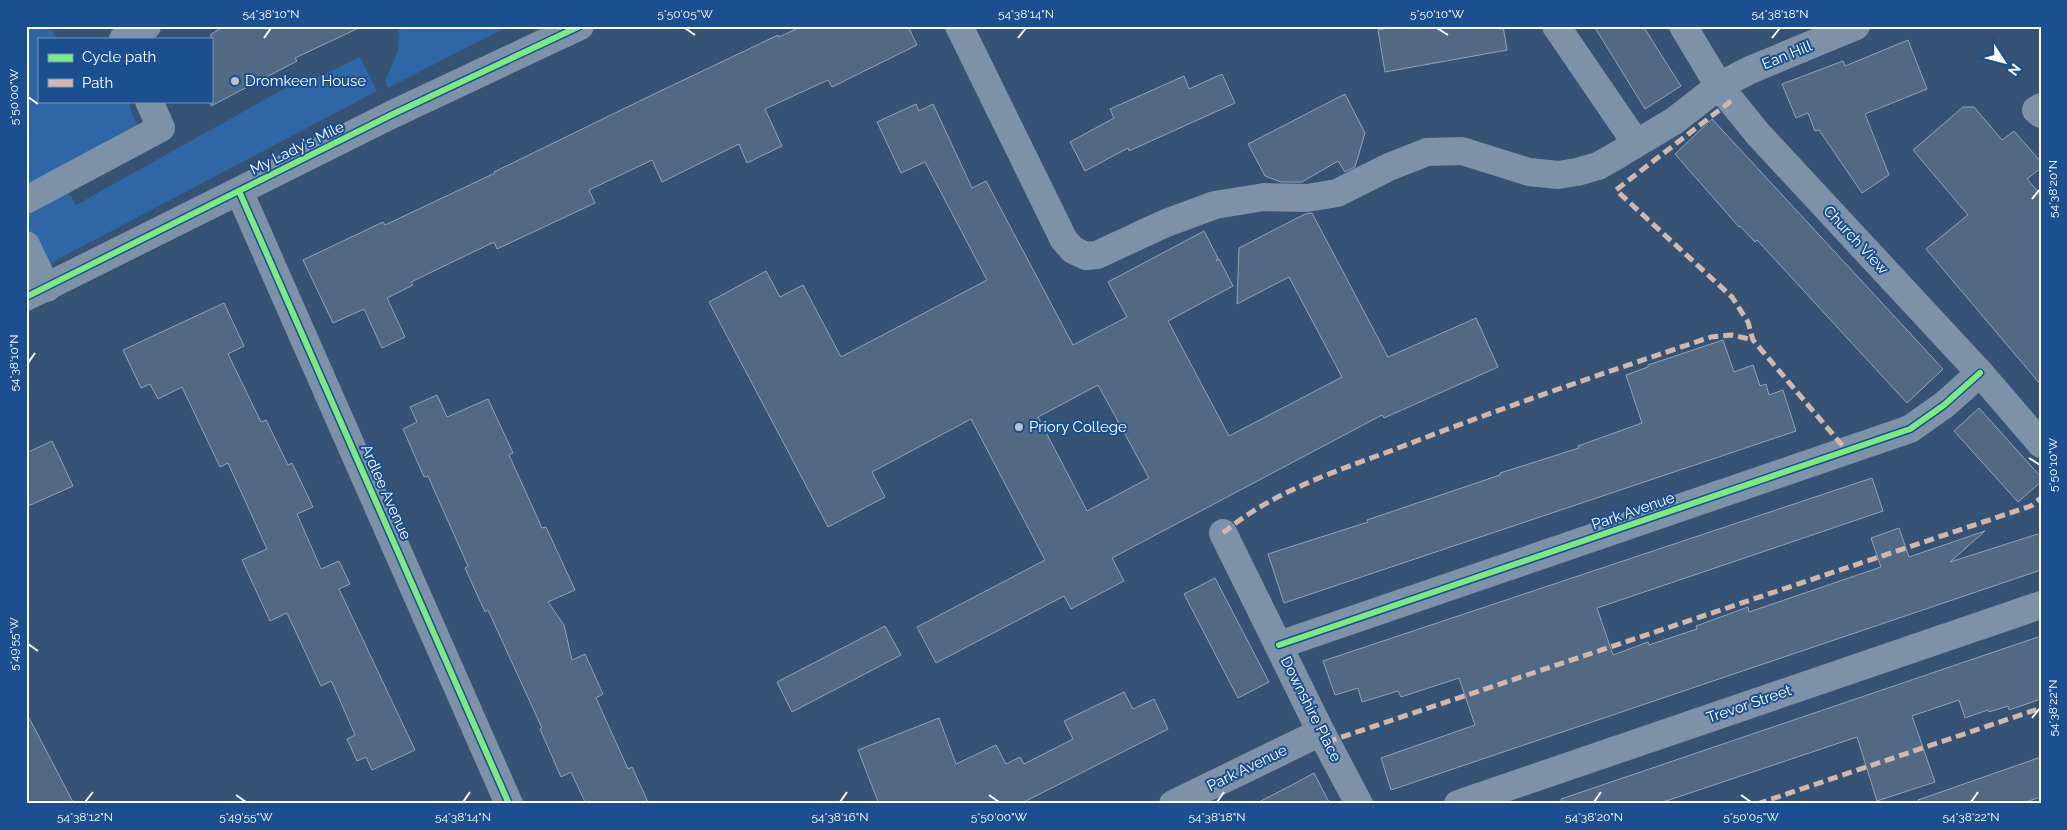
<svg xmlns="http://www.w3.org/2000/svg" width="2067" height="830" font-family="Raleway,sans-serif">
<style>
.green{fill:#2f66a5}
.building{fill:#526984;stroke:#92a2b6;fill-rule:evenodd}
.lines{fill:none;stroke-linecap:round;stroke-linejoin:round}
.minor{stroke:#7d92a8;stroke-width:28}
.quiet{stroke:#d1b7ad;stroke-width:5;stroke-dasharray:10 5;stroke-linecap:butt}
.cycleway-casing{stroke:#1b4f8f;stroke-width:9}
.cycleway{stroke:#7ce984;stroke-width:6}
.ticks{fill:none;stroke:#fff;stroke-width:2}
.poi-dot{fill:#b9c2ce;stroke:#1b4f8f;stroke-width:2}
.labels{text-anchor:middle;dominant-baseline:central;stroke-width:4;stroke-linejoin:round;paint-order:stroke}
.street-label{font-size:15px;fill:#fff;stroke:#1b4f8f}
.poi-label{font-size:15px;fill:#fff;stroke:#1b4f8f;text-anchor:start}
.neatline{fill:none;stroke:#fff;stroke-width:2}
.ticks-label{font-size:12px;text-anchor:middle;fill:#fff}
</style>
<rect width="100%" height="100%" fill="#365274"/>
<g class="green">
<path d="M 26,26 L 50,26 L 56,39 L 39,39 L 39,101 L 128,101 L 138,128 L 61,182 L 76,205 L 298,81 L 310,81 L 360,57 L 377,91 L 49,264 L 26,233 Z"/>
<path d="M 399,26 L 509,26 L 388,88 L 385,81 L 398,51 Z"/>
</g>
<g class="building">
<path d="M 225,26 L 363,26 L 295,58 L 297,61 L 211,106 L 211,34 Z"/>
<path d="M 803,26 L 908,26 L 917,45 L 832,87 L 828,80 L 765,109 L 782,146 L 747,163 L 739,144 L 662,182 L 652,160 L 589,190 L 595,203 L 497,249 L 494,242 L 411,282 L 413,285 L 387,298 L 405,337 L 382,348 L 364,309 L 333,323 L 303,260 L 383,222 L 385,225 L 495,173 L 494,172 L 650,96 L 778,35 L 779,37 Z"/>
<path d="M 1397,26 L 1503,26 L 1507,50 L 1385,72 L 1378,30 Z"/>
<path d="M 1594,26 L 1643,26 L 1681,86 L 1645,109 Z"/>
<path d="M 1908,40 L 1927,89 L 1865,114 L 1889,175 L 1862,193 L 1819,130 L 1815,131 L 1808,113 L 1796,118 L 1782,84 L 1843,61 L 1845,66 Z"/>
<path d="M 1222,74 L 1235,103 L 1129,151 L 1128,148 L 1085,171 L 1070,142 L 1114,118 L 1110,109 L 1184,76 L 1189,89 Z"/>
<path d="M 1345,94 L 1365,133 L 1355,167 L 1345,172 L 1338,161 L 1302,182 L 1281,182 L 1265,176 L 1248,144 Z"/>
<path d="M 916,104 L 919,111 L 933,104 L 972,188 L 986,181 L 1073,345 L 1127,317 L 1108,282 L 1204,231 L 1218,258 L 1216,261 L 1219,259 L 1233,286 L 1168,321 L 1229,436 L 1342,377 L 1289,277 L 1237,304 L 1239,248 L 1305,214 L 1312,213 L 1388,357 L 1476,318 L 1498,367 L 1384,418 L 1382,415 L 1112,558 L 1124,581 L 1071,609 L 1064,596 L 936,663 L 917,627 L 1045,560 L 971,419 L 872,472 L 885,497 L 828,527 L 709,302 L 766,271 L 780,297 L 803,285 L 841,357 L 987,280 L 925,162 L 901,173 L 877,122 ZM 1098,385 L 1149,478 L 1087,511 L 1038,417 Z"/>
<path d="M 1963,107 L 1974,107 L 2002,140 L 2014,131 L 2041,162 L 2041,168 L 2027,179 L 2041,195 L 2041,385 L 1926,249 L 1968,215 L 1913,150 Z"/>
<path d="M 1712,119 L 1943,369 L 1907,403 L 1757,240 L 1755,242 L 1740,226 L 1739,227 L 1675,154 Z"/>
<path d="M 224,303 L 244,346 L 228,354 L 261,422 L 266,420 L 288,465 L 292,463 L 313,507 L 297,514 L 321,569 L 339,561 L 350,584 L 339,589 L 415,750 L 372,770 L 366,757 L 357,761 L 347,739 L 355,735 L 334,687 L 331,681 L 321,686 L 287,613 L 270,621 L 242,560 L 267,549 L 228,463 L 220,467 L 182,387 L 158,399 L 150,384 L 141,388 L 123,350 Z"/>
<path d="M 1723,340 L 1734,372 L 1753,365 L 1760,386 L 1766,384 L 1769,395 L 1783,390 L 1796,431 L 1284,603 L 1268,554 L 1368,522 L 1367,520 L 1500,475 L 1500,473 L 1579,448 L 1578,446 L 1642,423 L 1626,375 L 1648,367 L 1648,365 Z"/>
<path d="M 437,395 L 447,417 L 488,399 L 513,453 L 509,455 L 542,528 L 546,527 L 575,590 L 548,602 L 564,625 L 572,660 L 585,654 L 603,694 L 596,698 L 628,769 L 632,767 L 649,804 L 586,804 L 571,772 L 561,777 L 540,729 L 542,728 L 488,610 L 485,612 L 465,568 L 468,566 L 428,476 L 424,477 L 403,429 L 417,422 L 410,407 Z"/>
<path d="M 1979,408 L 2041,477 L 2041,482 L 2018,502 L 1954,431 Z"/>
<path d="M 52,441 L 73,486 L 26,507 L 26,453 Z"/>
<path d="M 1872,478 L 1883,511 L 1597,608 L 1613,655 L 1648,642 L 1649,645 L 1697,629 L 1696,626 L 1748,607 L 1749,612 L 1881,567 L 1871,538 L 1899,528 L 1909,557 L 1985,531 L 1950,562 L 2041,533 L 2041,570 L 1391,790 L 1381,758 L 1475,725 L 1459,678 L 1401,697 L 1398,691 L 1362,702 L 1358,688 L 1335,695 L 1323,661 Z"/>
<path d="M 1215,578 L 1269,682 L 1238,698 L 1184,594 Z"/>
<path d="M 885,626 L 901,655 L 792,712 L 777,682 Z"/>
<path d="M 2041,636 L 2041,699 L 2009,710 L 2008,706 L 1989,712 L 1988,710 L 1965,718 L 1959,700 L 1912,716 L 1935,782 L 1877,801 L 1857,737 L 1657,804 L 1562,804 L 1561,799 Z"/>
<path d="M 1124,692 L 1133,709 L 1154,699 L 1168,729 L 1020,804 L 879,804 L 858,750 L 939,718 L 956,764 L 996,745 L 1006,764 L 1020,757 L 1024,764 L 1073,739 L 1064,721 Z"/>
<path d="M 26,712 L 74,804 L 26,804 Z"/>
<path d="M 2041,757 L 2041,797 L 2019,804 L 1919,804 L 1918,800 Z"/>
<path d="M 1314,773 L 1330,804 L 1255,804 L 1292,785 Z"/>
</g>
<g class="lines">
<g class="minor">
<path d="M 959,26 L 1064,240 L 1073,250 L 1086,256 L 1097,255 L 1166,223 L 1215,205 L 1264,197 L 1307,198 L 1337,193 L 1389,167 L 1427,152 L 1462,151 L 1529,172 L 1558,175 L 1577,172 L 1598,166 L 1614,157 L 1674,121 L 1719,86 L 1750,70 L 1856,26"/>
<path d="M 1556,26 L 1636,143"/>
<path d="M 1683,26 L 1719,86 L 1758,134 L 1980,373 L 2041,444"/>
<path d="M 123,39 L 147,26"/>
<path d="M 2041,107 L 2036,110 L 2041,114"/>
<path d="M 239,191 L 509,804"/>
<path d="M 26,200 L 161,128 L 149,101"/>
<path d="M 26,245 L 47,288"/>
<path d="M 26,297 L 393,114 L 580,26"/>
<path d="M 1223,533 L 1321,732 L 1359,804"/>
<path d="M 1279,645 L 1910,429 L 1944,405 L 1980,373"/>
<path d="M 1173,804 L 1321,732"/>
<path d="M 1458,804 L 2041,605"/>
</g>
<g class="quiet">
<path d="M 1731,101 L 1616,190 L 1732,297 L 1748,322 L 1753,340 L 1847,451"/>
<path d="M 1223,533 C 1272,492 1334,472 1393,450 C 1498,409 1604,373 1711,337 L 1732,335 L 1753,340"/>
<path d="M 1327,742 L 2031,506 L 2041,498"/>
<path d="M 1757,804 L 2041,708"/>
</g>
<g class="cycleway-casing">
<g id="cycleway">
<path d="M 239,191 L 509,804"/>
<path d="M 26,297 L 393,114 L 580,26"/>
<path d="M 1279,645 L 1910,429 L 1944,405 L 1980,373"/>
</g>
</g>
<use href="#cycleway" class="cycleway"/>
</g>
<path class="ticks" d="M 685,28 L 695,35M 1437,28 L 1448,35M 264,38 L 271,28M 1018,38 L 1026,28M 1772,38 L 1780,28M 28,97 L 38,104M 2032,199 L 2040,189M 28,363 L 35,353M 2029,458 L 2040,465M 28,644 L 38,651M 2032,718 L 2040,708M 236,795 L 246,802M 989,795 L 999,802M 1741,795 L 1751,802M 85,802 L 93,792M 463,802 L 470,792M 840,802 L 847,792M 1217,802 L 1224,792M 1594,802 L 1601,792M 1971,802 L 1978,792"/>
<g class="poi-dot">
<circle cx="235" cy="81" r="5"/>
<circle cx="1019" cy="427" r="5"/>
</g>
<g class="labels">
<g class="street-label">
<text transform="translate(1787 55) rotate(-22)">Ean Hill</text>
<text transform="translate(297 148) rotate(-26)">My Lady's Mile</text>
<text transform="translate(1856 240) rotate(47)">Church View</text>
<text transform="translate(386 492) rotate(66)">Ardlee Avenue</text>
<text transform="translate(1633 511) rotate(-19)">Park Avenue</text>
<text transform="translate(1749 704) rotate(-19)">Trevor Street</text>
<text transform="translate(1311 709) rotate(63)">Downshire Place</text>
<text transform="translate(1247 768) rotate(-26)">Park Avenue</text>
</g>
<g class="poi-label">
<text x="245" y="81">Dromkeen House</text>
<text x="1029" y="427">Priory College</text>
</g>
</g>
<rect width="2067" height="830" fill="none" stroke="#1b4f8f" stroke-width="55"/>
<rect x="38" y="38" width="175" height="65" fill="#1b4f8f" stroke="#7695bc"/>
<rect x="48" y="54" width="25" height="8" fill="#7ce984" stroke="#7695bc"/>
<text x="82" y="62" font-size="15" fill="#ffffff">Cycle path</text>
<rect x="48" y="79" width="25" height="8" fill="#d1b7ad" stroke="#7695bc"/>
<text x="82" y="88" font-size="15" fill="#ffffff">Path</text>
<g transform="translate(2004 62) rotate(126)" stroke="#1b4f8f" stroke-width="4" paint-order="stroke">
<path d="M0-4L9 19L0 12L-9 19Z" fill="#ffffff"/>
<text y="-8" font-size="14" font-weight="bold" text-anchor="middle" fill="#ffffff">N</text>
</g>
<rect x="28" y="28" width="2012" height="774" class="neatline"/>
<g class="ticks-label">
<text x="271" y="18">54°38'10"N</text>
<text x="685" y="18">5°50'05"W</text>
<text x="1026" y="18">54°38'14"N</text>
<text x="1437" y="18">5°50'10"W</text>
<text x="1780" y="18">54°38'18"N</text>
<text transform="translate(14 97) rotate(-90)" y="4">5°50'00"W</text>
<text transform="translate(2053 189) rotate(-90)" y="4">54°38'20"N</text>
<text transform="translate(14 363) rotate(-90)" y="4">54°38'10"N</text>
<text transform="translate(2053 465) rotate(-90)" y="4">5°50'10"W</text>
<text transform="translate(14 644) rotate(-90)" y="4">5°49'55"W</text>
<text transform="translate(2053 708) rotate(-90)" y="4">54°38'22"N</text>
<text x="85" y="821">54°38'12"N</text>
<text x="246" y="821">5°49'55"W</text>
<text x="463" y="821">54°38'14"N</text>
<text x="840" y="821">54°38'16"N</text>
<text x="999" y="821">5°50'00"W</text>
<text x="1217" y="821">54°38'18"N</text>
<text x="1594" y="821">54°38'20"N</text>
<text x="1751" y="821">5°50'05"W</text>
<text x="1971" y="821">54°38'22"N</text>
</g>
</svg>
